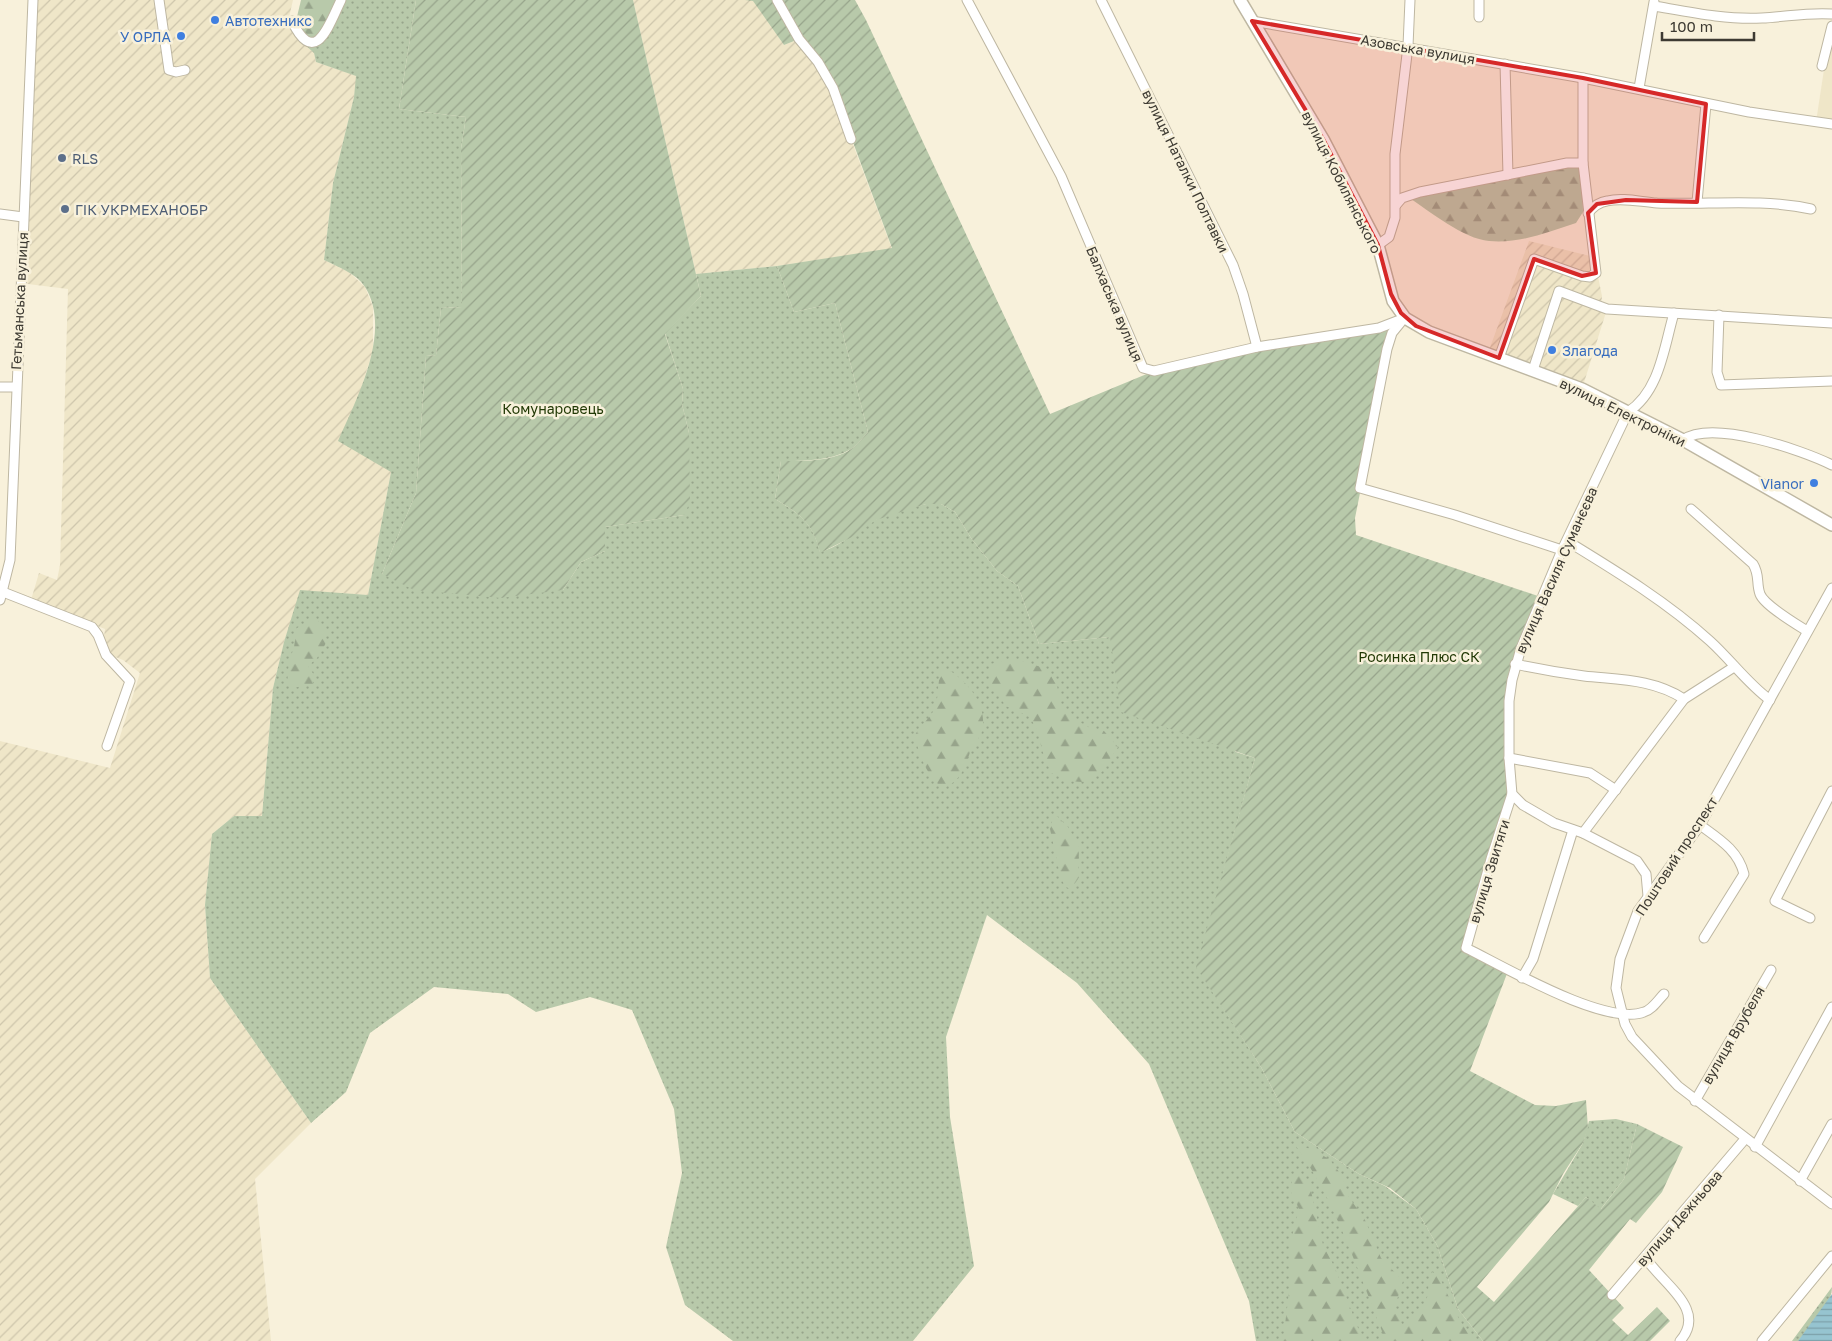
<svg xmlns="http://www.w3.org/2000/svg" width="1832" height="1341" font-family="'Golos Text',sans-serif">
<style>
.built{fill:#efe6c8}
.industrial{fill:url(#industrial-furrows)}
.grass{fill:url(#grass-dots)}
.forest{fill:url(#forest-firs)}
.garden{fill:url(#garden-furrows)}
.water{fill:url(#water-rules)}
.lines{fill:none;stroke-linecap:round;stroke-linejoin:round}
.minor-casing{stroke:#beb7a2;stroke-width:11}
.major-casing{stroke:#beb7a2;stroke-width:14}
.minor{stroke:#fff;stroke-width:9}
.major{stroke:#fff;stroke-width:11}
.marked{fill:#d62828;fill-opacity:0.2;stroke:#d62828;stroke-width:4;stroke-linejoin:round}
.shop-dot{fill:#3f7fe0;stroke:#f8f1db;stroke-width:2}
.service-dot{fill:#5c6f8a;stroke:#f8f1db;stroke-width:2}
.labels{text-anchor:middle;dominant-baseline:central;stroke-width:5;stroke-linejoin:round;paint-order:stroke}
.shop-label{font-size:14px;fill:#366cbe;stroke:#f8f1db;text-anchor:start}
.street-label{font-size:14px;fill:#3d3a32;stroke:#f8f1db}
.service-label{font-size:14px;fill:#4e5e75;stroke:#f8f1db;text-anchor:start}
.park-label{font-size:14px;fill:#223905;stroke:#f8f1db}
</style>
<defs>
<pattern id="industrial-furrows" width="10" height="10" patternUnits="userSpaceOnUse" patternTransform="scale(1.25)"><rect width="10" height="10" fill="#efe6c8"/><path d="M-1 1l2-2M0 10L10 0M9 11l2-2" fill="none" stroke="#cec6ac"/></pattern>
<pattern id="grass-dots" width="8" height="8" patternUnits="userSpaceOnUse" patternTransform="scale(1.25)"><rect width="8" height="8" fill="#b8c9aa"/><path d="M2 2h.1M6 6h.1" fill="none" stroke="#97a48b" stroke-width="1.8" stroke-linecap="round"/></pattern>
<pattern id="forest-firs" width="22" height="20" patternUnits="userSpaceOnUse" patternTransform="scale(1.25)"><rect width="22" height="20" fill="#b8c9aa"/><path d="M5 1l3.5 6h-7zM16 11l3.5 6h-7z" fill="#97a48b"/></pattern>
<pattern id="garden-furrows" width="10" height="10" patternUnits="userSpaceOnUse" patternTransform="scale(1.25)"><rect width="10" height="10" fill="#b8c9aa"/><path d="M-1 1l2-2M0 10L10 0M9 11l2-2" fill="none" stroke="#97a48b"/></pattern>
<pattern id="water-rules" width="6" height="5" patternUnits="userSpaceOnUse" patternTransform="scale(1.25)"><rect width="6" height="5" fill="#96c4d0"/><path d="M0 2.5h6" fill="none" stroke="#7ca0a9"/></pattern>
</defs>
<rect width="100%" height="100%" fill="#f8f1db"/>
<path class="built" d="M 1832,39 L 1832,124 L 1816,122 L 1825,63 Z"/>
<g class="industrial">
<path d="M 33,0 L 293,0 L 287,26 L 314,53 L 316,62 L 357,76 L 354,97 L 333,183 L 324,260 L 349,272 L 365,287 L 373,307 L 373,350 L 362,386 L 391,472 L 368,595 L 301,591 L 284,642 L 273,688 L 262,816 L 234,816 L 212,834 L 205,905 L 210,978 L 311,1123 L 255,1179 L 271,1341 L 0,1341 L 0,741 L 110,768 L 140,673 L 123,660 L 108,654 L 103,644 L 105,629 L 31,600 L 39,573 L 57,580 L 60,565 L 68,289 L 20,283 Z"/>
<path d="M 633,0 L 753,0 L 784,45 L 799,39 L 818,62 L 851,139 L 892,249 L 777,266 L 696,274 Z"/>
<path d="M 1529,241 L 1594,257 L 1602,296 L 1601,307 L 1607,309 L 1582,389 L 1488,353 Z"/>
</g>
<g class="grass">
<path d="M 344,0 L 416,0 L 399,109 L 466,117 L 461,149 L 462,307 L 441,308 L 436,355 L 426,356 L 416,493 L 382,574 L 563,590 L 581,562 L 605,551 L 605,527 L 684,515 L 689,433 L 682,404 L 683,389 L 665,333 L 701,296 L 696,274 L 777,266 L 794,312 L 835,303 L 868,432 C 863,437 859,443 854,447 C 835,461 804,461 781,461 L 775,499 C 800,514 813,523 820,552 C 845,545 856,529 877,519 C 892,512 910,508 926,504 L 941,504 L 955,512 L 971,538 L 997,571 L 1018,586 L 1039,644 L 1110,637 L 1236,752 L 1255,758 L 1197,967 L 1261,1067 L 1295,1132 L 1359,1174 L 1385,1186 L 1416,1209 L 1437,1245 L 1458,1309 L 1483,1341 L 1256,1341 L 1249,1301 L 1149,1064 L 1077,983 L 987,915 L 946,1037 L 950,1117 L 974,1266 L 913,1341 L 733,1341 L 685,1305 L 666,1247 L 682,1173 L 674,1109 L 632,1010 L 590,997 L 536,1012 L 508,994 L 434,987 L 370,1033 L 346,1092 L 311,1123 L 210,978 L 205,905 L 212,834 L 234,816 L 262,816 L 273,688 L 284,642 L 300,590 L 368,595 L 391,472 L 338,441 C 356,400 393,331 365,287 C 356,273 338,267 324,260 L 333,183 L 354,97 L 356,76 L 316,62 L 314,53 L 302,42 Z"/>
<path d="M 1616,1119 L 1637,1124 L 1624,1179 L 1600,1210 L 1586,1197 L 1578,1206 L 1553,1194 L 1583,1143 L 1589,1121 Z"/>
<path d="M 1832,1287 C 1832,1306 1810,1327 1798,1341 L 1792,1341 Z"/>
</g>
<g class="forest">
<path d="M 301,0 L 337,0 L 336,7 L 316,40 L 306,37 L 296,21 Z"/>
<path d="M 1568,166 L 1582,167 L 1583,212 L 1576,223 C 1548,232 1519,244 1489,241 C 1464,239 1429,211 1408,197 Z"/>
<path d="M 315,617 L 324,628 L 326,643 L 317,658 L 308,666 L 316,678 L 312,684 L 293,688 L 287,685 L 289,662 L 294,647 L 297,628 Z"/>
<path d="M 1013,658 L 1047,669 L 1057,686 L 1061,705 L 1076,720 L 1092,729 L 1104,731 L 1118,747 L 1100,774 L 1082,782 L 1068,781 L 1056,775 L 1051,773 L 1042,750 L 1038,732 L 1030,717 L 1006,706 L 990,684 L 991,664 Z"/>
<path d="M 947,669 C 966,680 985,702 983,725 C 983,735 975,742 971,750 C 964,767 962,781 943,788 C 927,777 918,753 915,735 C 920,726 929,719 934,710 C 939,701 937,683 941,671 Z"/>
<path d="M 1057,816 L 1068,827 L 1079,847 L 1078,879 L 1071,889 L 1066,887 L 1061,879 L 1050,829 L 1053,818 Z"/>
<path d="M 1295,1145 L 1311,1149 L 1329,1159 L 1343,1177 L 1346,1193 L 1365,1220 L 1381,1258 L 1403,1281 L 1395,1306 L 1403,1327 C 1414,1321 1427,1306 1428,1292 C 1429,1283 1428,1280 1432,1272 L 1439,1276 L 1459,1319 L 1473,1341 L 1386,1341 C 1360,1278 1336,1200 1295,1145 Z"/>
<path d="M 1297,1174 L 1303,1175 L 1309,1182 L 1323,1245 L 1335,1268 L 1363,1341 L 1283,1341 L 1290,1284 L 1290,1244 L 1299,1209 L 1291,1192 L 1292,1181 Z"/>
</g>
<g class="garden">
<path d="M 416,0 L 633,0 L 701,296 L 665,334 L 683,389 L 682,404 L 689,433 L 690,502 L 684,515 L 605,527 L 605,551 L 581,562 L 563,590 L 501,598 L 414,590 L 382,574 L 416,493 L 426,356 L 436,355 L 441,308 L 462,307 L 461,149 L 466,117 L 399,109 Z"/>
<path d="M 745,0 L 855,0 L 866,20 L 1050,414 L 1154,371 L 1392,325 L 1392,333 L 1355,518 L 1356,535 L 1541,597 L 1512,680 L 1512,794 L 1466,947 L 1508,971 L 1470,1071 L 1535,1105 L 1556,1106 L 1586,1100 L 1588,1128 L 1583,1143 L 1563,1174 L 1549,1202 L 1477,1287 L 1494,1302 L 1586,1197 L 1601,1209 L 1624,1179 L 1637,1124 L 1683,1147 L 1662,1192 L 1636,1223 L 1630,1219 L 1589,1270 L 1624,1308 L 1612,1320 L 1628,1335 L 1657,1307 L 1670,1321 L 1650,1341 L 1483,1341 L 1458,1309 L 1437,1245 L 1416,1209 L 1390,1188 L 1359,1174 L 1295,1132 L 1261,1067 L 1196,967 L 1255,758 L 1121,712 L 1110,637 L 1039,644 L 1018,586 L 997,571 L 971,538 L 955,512 L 941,504 L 926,504 L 876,520 L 852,537 L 820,553 C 813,523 800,514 775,499 L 781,461 C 804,461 835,462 854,447 C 859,443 863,437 868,432 L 835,303 L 794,312 L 777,266 L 892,248 L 833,88 L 799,39 L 784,45 L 753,1 Z"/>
</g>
<path class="water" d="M 1832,1294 L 1832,1341 L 1798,1341 Z"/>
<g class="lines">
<g class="minor-casing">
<g id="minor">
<path d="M 159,0 L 169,70 L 176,72 L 185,70"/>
<path d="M 777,0 L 799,39 L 818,62 L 833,88 L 851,139"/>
<path d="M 967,0 L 1061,176 L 1143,368 L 1154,371 L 1257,347 L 1379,328 L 1405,318"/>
<path d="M 1101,0 L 1233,265 L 1243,294 L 1257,347"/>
<path d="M 1654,6 C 1689,12 1726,20 1762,18 C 1786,17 1808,12 1832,14"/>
<path d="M 1479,17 L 1479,0"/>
<path d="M 292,21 C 315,69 329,25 341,0"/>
<path d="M 1252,21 L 1583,78 L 1749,112 L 1832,124"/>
<path d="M 1505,64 L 1508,175"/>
<path d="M 1822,66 L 1832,26"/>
<path d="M 1639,88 L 1654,2"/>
<path d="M 1697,202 L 1706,104"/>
<path d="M 1396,205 L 1402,198 L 1420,192 L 1567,163 L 1583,163"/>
<path d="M 1588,213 C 1593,207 1599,202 1607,201 C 1623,197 1641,202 1657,203 C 1709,205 1760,198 1811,209"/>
<path d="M 0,214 L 23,217"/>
<path d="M 1378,245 L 1389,237 L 1395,218 L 1395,154 L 1408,46 L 1410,0"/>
<path d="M 1719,315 L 1717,372 L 1721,385 L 1832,381"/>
<path d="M 1401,322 L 1392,333 L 1387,349 L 1360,488 L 1455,515 L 1562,550"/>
<path d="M 1499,358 L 1534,259 L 1582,276 L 1590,277 L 1596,273 L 1583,163 L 1583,78"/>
<path d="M 1533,370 L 1559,291 L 1607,309 L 1832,323"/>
<path d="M 0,387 L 15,387"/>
<path d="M 1683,440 C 1712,419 1802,450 1832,465"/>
<path d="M 1691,509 L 1753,564 C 1760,575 1756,583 1760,594 C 1764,605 1796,624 1807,631"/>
<path d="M 1567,541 C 1616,571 1667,602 1710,641 C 1731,660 1747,683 1770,700"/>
<path d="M 1832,588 L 1700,825 L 1638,911 L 1620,959 L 1616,988 L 1625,1024 L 1632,1037 L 1678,1086 L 1832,1204"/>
<path d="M 3,592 L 92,627 L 98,635 L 106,655 L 130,681 L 107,746"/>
<path d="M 0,600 L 10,560 L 33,0"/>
<path d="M 1515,664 C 1538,669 1561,673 1584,676 C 1620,680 1653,679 1684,699"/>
<path d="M 1509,758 L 1590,773 L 1616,790"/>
<path d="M 1512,794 L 1491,859 L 1466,948 C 1503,966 1606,1027 1644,1012 C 1652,1010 1658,1000 1664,994"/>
<path d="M 1700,825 C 1719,839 1738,850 1744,874 L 1704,938"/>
<path d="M 1583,833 L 1684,699 L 1734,667"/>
<path d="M 1648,896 L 1646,874 L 1637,861 L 1583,833 L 1554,823 L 1523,805 L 1512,794 L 1509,758 L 1509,701 L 1512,680 L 1521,648 L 1562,550 L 1628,412 C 1660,391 1664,347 1674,313"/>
<path d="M 1810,918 L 1775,901 L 1832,791"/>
<path d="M 1522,978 L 1533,959 L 1573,830"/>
<path d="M 1695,1101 L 1771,970"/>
<path d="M 1755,1147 L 1832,1007"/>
<path d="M 1800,1181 L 1832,1124"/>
<path d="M 1645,1257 C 1662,1284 1708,1309 1680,1341"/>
<path d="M 1612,1295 L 1745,1139"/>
<path d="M 1762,1341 L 1832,1256"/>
</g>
</g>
<g class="major-casing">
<path id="major" d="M 1240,0 L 1323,139 L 1378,245 L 1393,301 L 1405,318 L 1429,332 L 1582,389 L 1683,440 L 1832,525"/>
</g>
<use href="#minor" class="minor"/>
<use href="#major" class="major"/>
</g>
<path class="marked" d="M 1252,21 L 1583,78 L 1706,104 L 1697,202 L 1626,200 L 1597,204 L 1588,213 L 1596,273 L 1582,276 L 1534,259 L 1499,358 L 1416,326 L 1401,313 L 1391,294 L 1378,245 L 1323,139 Z"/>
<g class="shop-dot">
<circle cx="215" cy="20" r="5"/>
<circle cx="181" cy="36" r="5"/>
<circle cx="1552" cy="350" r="5"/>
<circle cx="1814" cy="483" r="5"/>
</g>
<g class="service-dot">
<circle cx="62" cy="158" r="5"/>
<circle cx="65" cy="209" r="5"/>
</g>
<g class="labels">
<g class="shop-label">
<text x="225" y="20">Автотехникс</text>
<text x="171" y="36" text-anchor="end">У ОРЛА</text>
<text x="1562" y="350">Злагода</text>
<text x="1804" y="483" text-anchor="end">Vianor</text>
</g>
<g class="street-label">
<text transform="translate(1418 49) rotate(10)">Азовська вулиця</text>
<text transform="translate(1186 171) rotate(64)">вулиця Наталки Полтавки</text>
<text transform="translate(1342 182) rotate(63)">вулиця Кобилянського</text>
<text transform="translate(19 301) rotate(-87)">Гетьманська вулиця</text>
<text transform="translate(1115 304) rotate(67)">Балхаська вулиця</text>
<text transform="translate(1623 412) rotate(26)">вулиця Електроніки</text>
<text transform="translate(1556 570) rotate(-66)">вулиця Василя Суманєєва</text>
<text transform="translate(1676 856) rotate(-57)">Поштовий проспект</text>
<text transform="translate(1489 871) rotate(-73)">вулиця Звитяги</text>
<text transform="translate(1733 1035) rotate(-60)">вулиця Врубеля</text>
<text transform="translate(1679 1218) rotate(-49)">вулиця Дежньова</text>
</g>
<g class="service-label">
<text x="72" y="158">RLS</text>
<text x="75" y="209">ГІК УКРМЕХАНОБР</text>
</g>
<g class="park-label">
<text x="553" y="408">Комунаровець</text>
<text x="1419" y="656">Росинка Плюс СК</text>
</g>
</g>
<path d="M1662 32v8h92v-8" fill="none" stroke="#3d3a32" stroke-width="2.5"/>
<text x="1670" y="32" font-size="15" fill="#3d3a32" stroke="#f8f1db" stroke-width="4" paint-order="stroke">100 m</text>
</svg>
